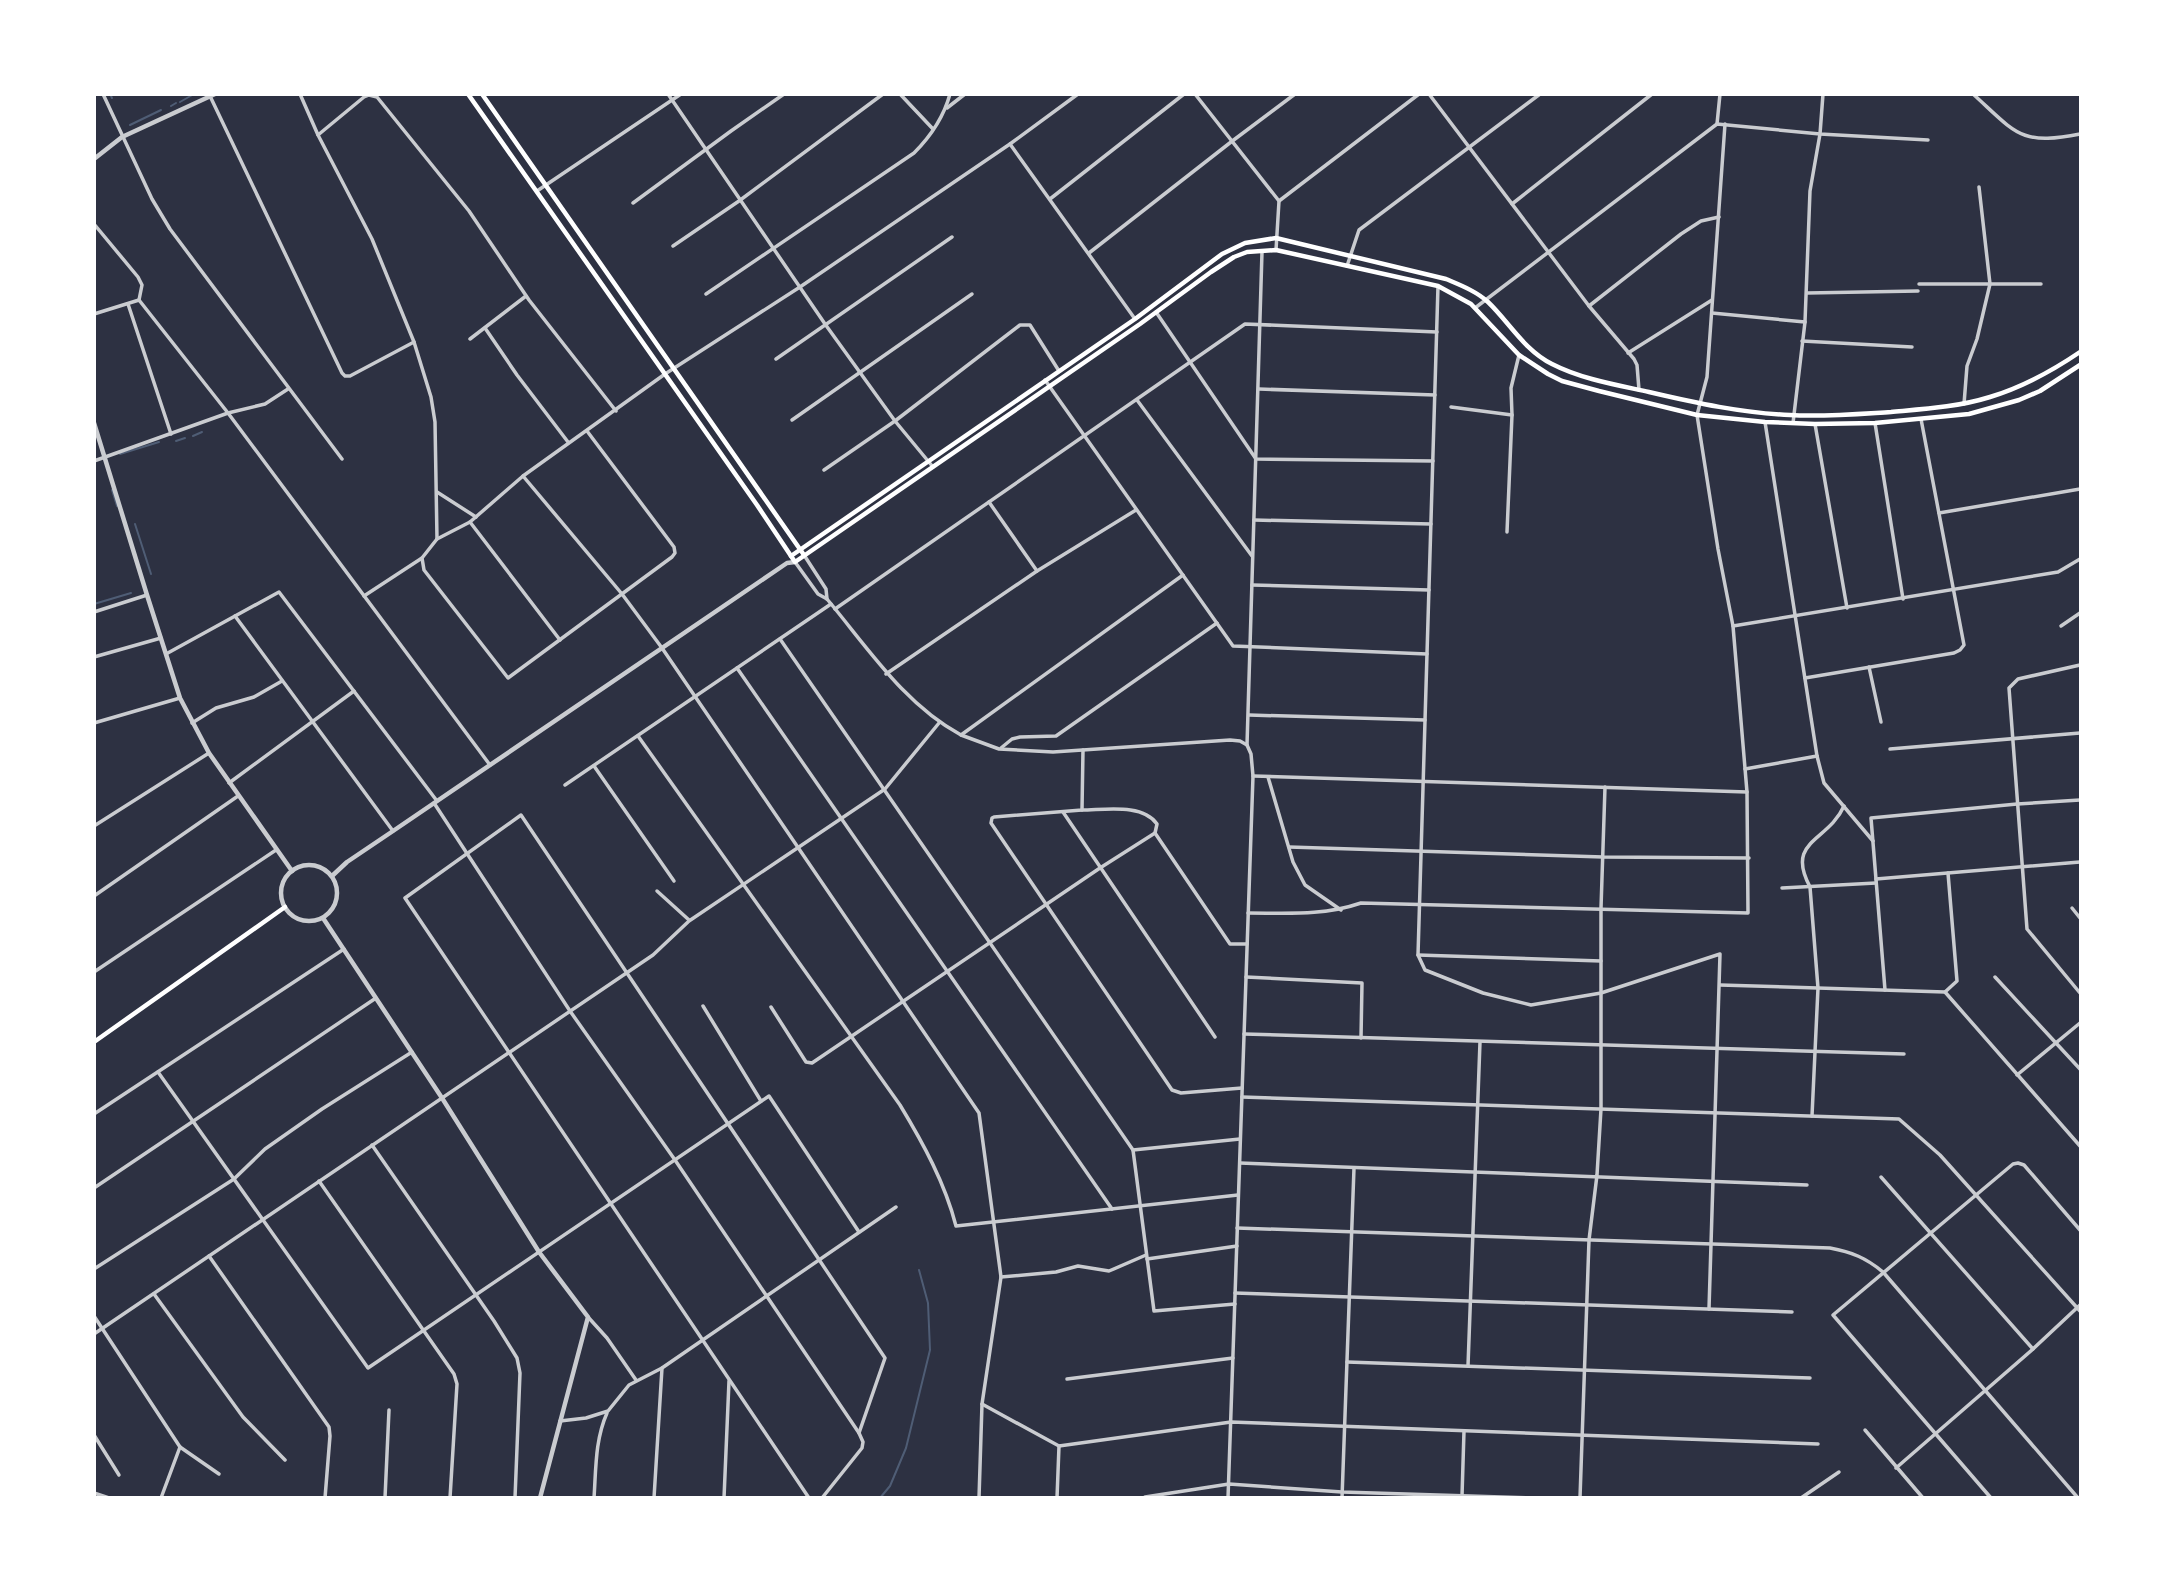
<svg xmlns="http://www.w3.org/2000/svg" width="2175" height="1592" font-family="Signika,sans-serif">
<style>
.lines{fill:none;stroke-linecap:round;stroke-linejoin:round}
.stream{stroke:#4f5d75;stroke-width:2}
.minor{stroke:#caccd0;stroke-width:3.5}
.tertiary{stroke:#caccd0;stroke-width:4.5}
.secondary{stroke:#fff;stroke-width:4.5}
</style>
<rect width="100%" height="100%" fill="#2d3142"/>
<g class="lines">
<g class="stream">
<path d="M 110,94 L 112,98"/>
<path d="M 180,102 L 194,94"/>
<path d="M 171,106 L 176,103"/>
<path d="M 130,125 L 161,110"/>
<path d="M 193,436 L 202,432"/>
<path d="M 176,441 L 185,438"/>
<path d="M 120,454 L 159,442"/>
<path d="M 112,490 L 117,506"/>
<path d="M 135,524 L 151,574"/>
<path d="M 94,604 L 131,593"/>
<path d="M 880,1498 L 890,1486 L 906,1448 L 930,1350 L 928,1303 L 919,1270"/>
</g>
<g class="minor">
<path d="M 103,94 L 152,199 L 170,229 L 342,459"/>
<path d="M 300,94 L 318,135 L 372,239 L 414,342 L 431,397 L 435,422 L 437,539 L 422,558 L 424,570 L 508,678 L 672,557 L 675,553 L 674,547 L 587,431"/>
<path d="M 668,94 L 825,324 L 895,421 L 933,467"/>
<path d="M 900,94 L 933,129"/>
<path d="M 1195,94 L 1279,201 L 1276,250"/>
<path d="M 1429,94 L 1589,306 L 1634,359 L 1637,365 L 1639,390"/>
<path d="M 1973,94 C 2016,133 2020,146 2080,134"/>
<path d="M 210,96 L 342,373 L 345,376 L 350,376 L 414,342"/>
<path d="M 947,108 L 965,94"/>
<path d="M 1717,124 L 1720,94"/>
<path d="M 318,135 L 364,97 L 369,95 L 377,97 L 469,211 L 529,300 L 616,411"/>
<path d="M 1010,144 L 1135,319"/>
<path d="M 537,191 L 681,94"/>
<path d="M 1050,199 L 1184,94"/>
<path d="M 1279,201 L 1419,94"/>
<path d="M 633,203 L 731,131 L 784,94"/>
<path d="M 1512,204 L 1652,94"/>
<path d="M 94,224 L 138,277 L 142,285 L 139,300"/>
<path d="M 673,246 L 739,201 L 883,94"/>
<path d="M 1089,253 L 1231,142 L 1295,94"/>
<path d="M 1347,266 L 1359,230 L 1540,94"/>
<path d="M 1919,284 L 2041,284"/>
<path d="M 1438,286 L 1418,955 L 1425,970 L 1483,993 L 1531,1005 L 1601,993 L 1720,954 L 1709,1309"/>
<path d="M 1807,293 L 1918,291"/>
<path d="M 706,294 L 914,153 C 930,137 944,116 950,94"/>
<path d="M 128,304 L 171,434"/>
<path d="M 1589,306 L 1681,234 L 1701,221 L 1719,217"/>
<path d="M 1475,308 L 1717,124 L 1820,134 L 1928,140"/>
<path d="M 1156,312 L 1256,459 L 1433,461"/>
<path d="M 1712,313 L 1805,322"/>
<path d="M 94,314 L 139,300 L 228,413 L 490,765"/>
<path d="M 485,328 L 517,375 L 568,442"/>
<path d="M 470,339 L 526,296"/>
<path d="M 1802,341 L 1912,347"/>
<path d="M 1628,353 L 1712,300"/>
<path d="M 776,359 L 952,237"/>
<path d="M 1045,380 L 1233,646 L 1427,654"/>
<path d="M 1259,389 L 1435,395"/>
<path d="M 1137,400 L 1252,556"/>
<path d="M 1964,404 L 1967,366 L 1977,339 L 1990,284 L 1979,187"/>
<path d="M 1451,407 L 1512,415"/>
<path d="M 792,420 L 972,294"/>
<path d="M 1765,422 L 1817,756 L 1824,783 L 1873,841"/>
<path d="M 1793,423 L 1805,322 L 1810,191 L 1820,134 L 1823,94"/>
<path d="M 1875,423 L 1903,599"/>
<path d="M 1815,424 L 1847,608"/>
<path d="M 94,461 L 228,413 L 265,404 L 288,389"/>
<path d="M 824,470 L 895,421 L 1020,325 L 1030,325 L 1059,371"/>
<path d="M 523,476 L 622,594 L 662,648 L 979,1113 L 1001,1277 L 982,1404 L 979,1498"/>
<path d="M 437,492 L 476,517"/>
<path d="M 989,502 L 1037,571"/>
<path d="M 1939,513 L 2080,489"/>
<path d="M 1254,520 L 1431,524"/>
<path d="M 470,522 L 560,640"/>
<path d="M 1507,532 L 1512,415 L 1511,388 L 1519,355"/>
<path d="M 437,539 L 470,522 L 523,476 L 665,374 L 800,287 L 1010,144 L 1078,94"/>
<path d="M 804,555 L 826,589 L 827,599"/>
<path d="M 795,562 L 818,594 L 827,599 C 868,648 904,704 961,735 L 1183,575"/>
<path d="M 1252,585 L 1429,590"/>
<path d="M 364,596 L 422,558"/>
<path d="M 835,609 L 1245,324 L 1437,332"/>
<path d="M 94,612 L 147,595"/>
<path d="M 235,616 L 393,831"/>
<path d="M 1733,626 L 2058,572 L 2080,559"/>
<path d="M 2061,626 L 2080,613"/>
<path d="M 780,639 L 1133,1150 L 1154,1311 L 1235,1304"/>
<path d="M 166,654 L 279,592 L 437,801"/>
<path d="M 94,657 L 161,638"/>
<path d="M 2080,665 L 2018,679 L 2009,688 L 2027,929 L 2080,993"/>
<path d="M 1869,667 L 1881,722"/>
<path d="M 737,668 L 1112,1209"/>
<path d="M 886,674 L 1037,571 L 1136,510"/>
<path d="M 1805,678 L 1954,653 L 1960,650 L 1964,645 L 1921,419"/>
<path d="M 1249,715 L 1425,720"/>
<path d="M 94,723 L 180,698"/>
<path d="M 192,723 L 216,708 L 254,697 L 282,681"/>
<path d="M 961,735 L 999,749 L 1053,752 L 1230,740 L 1240,741 L 1247,745"/>
<path d="M 638,736 L 900,1105 C 923,1143 945,1183 956,1226 L 1238,1195"/>
<path d="M 1001,748 L 1012,739 L 1020,737 L 1056,736 L 1217,623"/>
<path d="M 1890,749 L 2080,733"/>
<path d="M 1083,750 L 1082,810 L 994,817 L 992,818 L 991,823 L 1172,1090 L 1181,1093 L 1242,1088"/>
<path d="M 594,766 L 674,881"/>
<path d="M 1745,769 L 1817,756"/>
<path d="M 1253,776 L 1747,792"/>
<path d="M 1268,777 L 1293,862 L 1305,885 L 1341,910"/>
<path d="M 229,783 L 354,691"/>
<path d="M 565,785 L 831,604"/>
<path d="M 434,803 L 570,1011 L 675,1160 L 859,1433 L 863,1442 L 862,1448 L 822,1498"/>
<path d="M 1082,810 C 1104,810 1143,803 1157,824 L 1155,833 L 1230,944 L 1247,944"/>
<path d="M 1063,812 L 1215,1037"/>
<path d="M 94,826 L 209,753"/>
<path d="M 1289,847 L 1603,857 L 1749,858"/>
<path d="M 1876,879 L 2080,862"/>
<path d="M 1782,888 L 1876,883"/>
<path d="M 657,891 L 689,920"/>
<path d="M 94,896 L 238,796"/>
<path d="M 2072,908 L 2080,918"/>
<path d="M 1248,913 C 1288,913 1323,916 1361,903 L 1748,913 L 1747,792 L 1733,626 L 1718,549 L 1697,415 L 1707,377 L 1725,124"/>
<path d="M 1418,955 L 1601,961"/>
<path d="M 94,972 L 276,850"/>
<path d="M 1246,977 L 1362,983 L 1361,1038"/>
<path d="M 1995,977 L 2080,1069"/>
<path d="M 1720,985 L 1945,992 L 1957,981 L 1948,873"/>
<path d="M 1885,990 L 1871,818 L 2017,804 L 2080,800"/>
<path d="M 1945,992 L 2080,1146"/>
<path d="M 703,1006 L 761,1101"/>
<path d="M 771,1007 L 806,1062 L 812,1063 L 1100,868 L 1155,833"/>
<path d="M 1244,1034 L 1904,1054"/>
<path d="M 158,1072 L 368,1368 L 769,1096 L 859,1232"/>
<path d="M 2017,1075 L 2080,1023"/>
<path d="M 1242,1097 L 1899,1119 L 1940,1155 L 2080,1311"/>
<path d="M 94,1114 L 344,949"/>
<path d="M 1812,1116 L 1818,988 L 1810,887 C 1785,840 1828,842 1844,806"/>
<path d="M 372,1145 L 494,1321 L 517,1358 L 520,1373 L 515,1498"/>
<path d="M 1133,1150 L 1240,1139"/>
<path d="M 1240,1163 L 1807,1185"/>
<path d="M 1881,1177 L 2033,1349"/>
<path d="M 319,1181 L 454,1374 L 457,1384 L 450,1498"/>
<path d="M 94,1188 L 376,998"/>
<path d="M 1237,1228 L 1830,1248 C 1852,1252 1866,1258 1883,1272 L 2078,1498"/>
<path d="M 209,1256 L 329,1427 L 330,1436 L 325,1498"/>
<path d="M 1147,1259 L 1237,1246"/>
<path d="M 94,1269 L 234,1179 L 265,1149 L 322,1109 L 412,1052"/>
<path d="M 1001,1277 L 1056,1272 L 1078,1266 L 1109,1271 L 1146,1255"/>
<path d="M 1235,1293 L 1792,1312"/>
<path d="M 154,1294 L 243,1417 L 285,1460"/>
<path d="M 94,1316 L 180,1447 L 219,1474"/>
<path d="M 588,1317 L 607,1338 L 636,1380"/>
<path d="M 94,1334 L 653,955 L 689,921 L 885,789 L 939,723"/>
<path d="M 1347,1362 L 1810,1378"/>
<path d="M 1468,1366 L 1480,1042"/>
<path d="M 1067,1379 L 1233,1358"/>
<path d="M 982,1404 L 1059,1446 L 1231,1422 L 1818,1444"/>
<path d="M 560,1421 L 586,1418 L 608,1411 L 629,1385 L 662,1368 L 896,1207"/>
<path d="M 1865,1430 L 1923,1498"/>
<path d="M 94,1435 L 119,1475"/>
<path d="M 1896,1468 L 2033,1349 L 2080,1305"/>
<path d="M 94,1493 L 109,1498"/>
<path d="M 1462,1496 L 1464,1431"/>
<path d="M 1145,1497 L 1229,1484 L 1342,1492 L 1531,1498"/>
<path d="M 161,1498 L 180,1447"/>
<path d="M 385,1498 L 389,1410"/>
<path d="M 594,1498 C 596,1469 595,1440 607,1413"/>
<path d="M 654,1498 L 662,1368"/>
<path d="M 724,1498 L 729,1381"/>
<path d="M 809,1498 L 405,898 L 521,815 L 885,1358 L 859,1433"/>
<path d="M 1057,1498 L 1059,1446"/>
<path d="M 1228,1498 L 1253,776 L 1251,754 L 1247,745 L 1262,252"/>
<path d="M 1342,1498 L 1354,1168"/>
<path d="M 1580,1498 L 1589,1240 L 1597,1175 L 1601,1109 L 1601,908 L 1605,787"/>
<path d="M 1801,1498 L 1839,1472"/>
<path d="M 1991,1498 L 1833,1315 L 2013,1164 L 2018,1163 L 2024,1165 L 2080,1230"/>
</g>
<g class="tertiary">
<path d="M 94,159 L 122,137 L 215,94"/>
<path d="M 94,423 L 147,595 L 180,698 L 209,753 L 292,871"/>
<circle cx="309" cy="893" r="28"/>
<path d="M 332,876 L 347,862 L 393,831 L 787,563 L 795,562"/>
<path d="M 323,918 L 442,1098 L 539,1252 L 588,1317 L 540,1498"/>
</g>
<g class="secondary">
<path d="M 468,94 L 757,505 L 795,562 L 1140,324 L 1211,272 L 1234,257 L 1247,252 L 1276,250 L 1438,286 L 1471,304 L 1519,355 L 1548,374 L 1562,381 L 1599,391 L 1697,415 L 1765,422 L 1815,424 L 1875,423 L 1969,414 L 2019,400 L 2040,391 L 2080,365"/>
<path d="M 482,94 L 804,555"/>
<path d="M 791,556 L 1135,319 L 1222,254 L 1245,243 L 1276,238 L 1446,279 C 1460,285 1476,291 1488,302 C 1509,322 1524,350 1552,364 C 1581,379 1617,385 1649,392 C 1696,403 1742,413 1790,415 C 1823,417 1858,414 1891,412 C 1924,409 1958,407 1990,397 C 2023,387 2052,371 2080,352"/>
<path d="M 94,1042 L 285,907"/>
</g>
</g>
<rect width="2175" height="1592" fill="none" stroke="#ffffff" stroke-width="192"/>
</svg>
